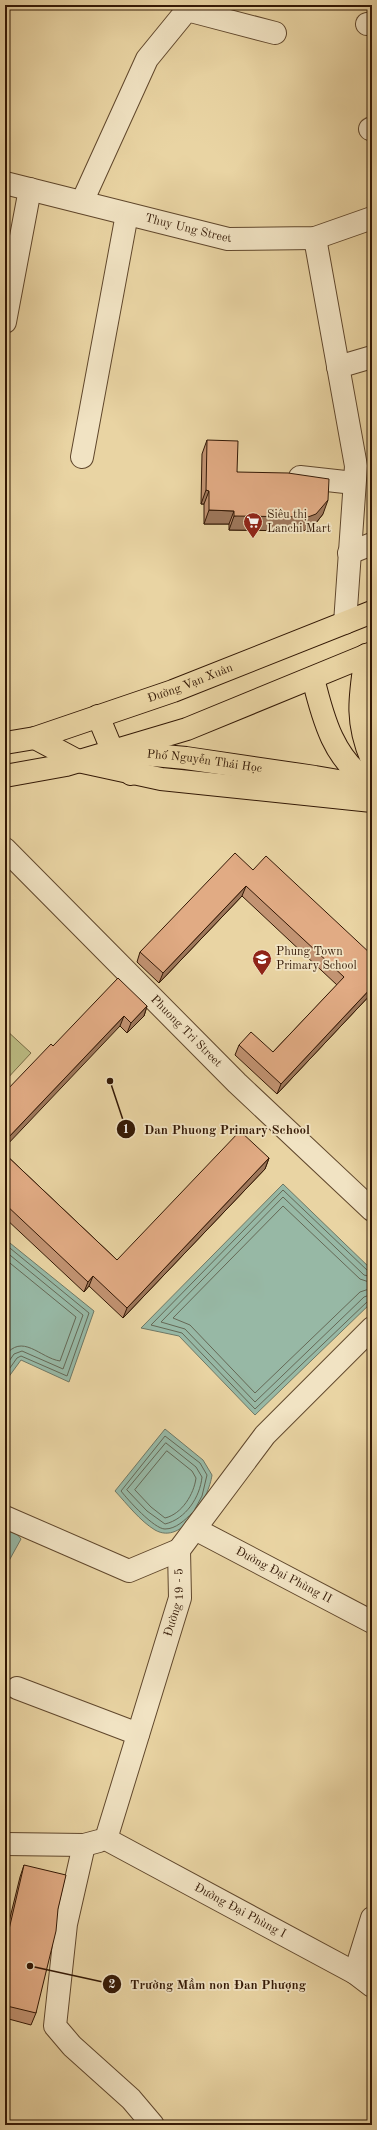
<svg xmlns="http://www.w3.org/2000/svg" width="377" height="2130" font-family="'Old Standard TT',serif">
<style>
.green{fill:#bbbb82;stroke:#776a44}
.water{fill:#97b8a5;stroke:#6f7865}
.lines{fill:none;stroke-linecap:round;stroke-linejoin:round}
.shore{stroke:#656855;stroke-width:1}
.minor-casing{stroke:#60472c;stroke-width:24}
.major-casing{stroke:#331805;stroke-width:24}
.highway-casing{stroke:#331805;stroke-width:24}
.minor{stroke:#f1e3c3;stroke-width:22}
.major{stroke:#e9d4a3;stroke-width:22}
.highway{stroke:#e9d4a3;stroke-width:22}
.wall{fill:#c29372;stroke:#331805}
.shaded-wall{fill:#9e785c;stroke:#331805}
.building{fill:#e1ab84;stroke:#331805}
.labels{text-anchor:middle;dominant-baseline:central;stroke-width:3.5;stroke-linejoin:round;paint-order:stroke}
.street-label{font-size:12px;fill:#331805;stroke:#f1e3c3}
.poi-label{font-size:12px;fill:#331805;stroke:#f1e3c3;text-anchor:start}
.leader{fill:none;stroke:#331805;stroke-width:1.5}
.callout-dot{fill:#331805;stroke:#f1e3c3;stroke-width:1.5}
.mark-label{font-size:12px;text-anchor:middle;font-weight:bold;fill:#fff}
.callout-label{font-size:13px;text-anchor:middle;font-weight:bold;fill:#331805;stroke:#f1e3c3;stroke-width:3.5;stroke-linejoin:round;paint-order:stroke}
</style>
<rect width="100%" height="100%" fill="#e9d4a3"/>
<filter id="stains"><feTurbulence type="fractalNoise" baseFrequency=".005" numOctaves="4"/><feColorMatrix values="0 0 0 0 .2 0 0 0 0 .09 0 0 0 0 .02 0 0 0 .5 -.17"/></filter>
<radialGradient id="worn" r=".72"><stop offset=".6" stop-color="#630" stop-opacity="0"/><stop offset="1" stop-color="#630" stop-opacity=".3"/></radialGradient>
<path class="green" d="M 5,1029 L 31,1053 L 5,1081 Z"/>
<g class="water">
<path d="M 283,1184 L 372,1270 L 372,1302 L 255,1415 L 179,1336 L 141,1328 Z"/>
<path d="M 5,1239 L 94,1311 L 69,1382 L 21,1360 L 5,1382 Z"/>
<path d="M 165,1429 L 203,1460 L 212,1475 C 209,1497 183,1546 155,1530 C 140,1521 127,1504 115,1491 Z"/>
<path d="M 5,1528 L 16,1533 L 21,1539 L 5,1568 Z"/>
</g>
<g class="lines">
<g class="shore">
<path d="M 5,1244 L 89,1313 L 67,1376 L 21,1356 L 17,1358 L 5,1375"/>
<path d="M 5,1251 L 83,1315 L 63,1369 L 22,1351 L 14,1354 L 5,1367"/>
<path d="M 5,1259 L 76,1317 L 60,1361 C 40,1358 22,1332 5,1356"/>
<path d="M 372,1272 L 368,1271 L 283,1190 L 151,1325 L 182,1333 L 255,1409 L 368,1301 L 372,1299"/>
<path d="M 372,1277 L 364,1275 L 283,1197 L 161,1322 L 185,1329 L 255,1402 L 364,1297 L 372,1294"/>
<path d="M 372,1283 L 360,1279 L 283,1206 L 173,1318 L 190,1325 L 255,1393 L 360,1292 L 372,1288"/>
<path d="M 166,1443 L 196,1467 L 202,1477 C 200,1497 186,1519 165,1524 L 147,1511 L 127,1490 Z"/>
<path d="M 167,1451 L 192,1471 L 196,1478 C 194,1494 182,1514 165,1518 L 151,1507 L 135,1490 Z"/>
<path d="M 192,1513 C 185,1520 176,1529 165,1529 C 154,1529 128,1500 121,1491 L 165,1436 L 200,1463 L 207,1475 L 202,1496 L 195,1509"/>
</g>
<g class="minor-casing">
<g id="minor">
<path d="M 367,24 L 372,23"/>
<path d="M 370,129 L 372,128"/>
<path id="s1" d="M 5,183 L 228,239 L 315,238 L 372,218"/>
<path d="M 82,202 L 147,59 L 187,10 L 275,33"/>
<path d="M 315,238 L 356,466 L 345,623"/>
<path d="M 5,322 L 30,189"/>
<path d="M 338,367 L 372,357"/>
<path d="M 82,457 L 127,214"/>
<path d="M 300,477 L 354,483"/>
<path d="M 349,553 L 372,544"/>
<path id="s2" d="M 5,849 L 237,1083 L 372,1210"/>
<path d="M 5,1517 L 129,1571 L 179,1550"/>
<path id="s3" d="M 195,1529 L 372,1622"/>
<path d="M 17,1688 L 138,1734"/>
<path id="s4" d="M 106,1839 L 180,1598 L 179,1550 L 265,1435 L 372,1328"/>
<path id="s5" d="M 106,1839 L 355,1973 L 372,1986"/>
<path d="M 5,1844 L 84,1845 L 99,1841"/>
<path d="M 84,1845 L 66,1924 L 55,2026 L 72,2046 L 131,2099 L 153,2125"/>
<path d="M 355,1973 L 372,1918"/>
</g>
</g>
<g class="major-casing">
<g id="major">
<path d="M 35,738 L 78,761 L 161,779 L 372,801"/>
<path id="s6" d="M 109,751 L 186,758 L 315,777 L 356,784 L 372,791"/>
</g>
</g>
<g class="highway-casing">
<g id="highway">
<path d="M 366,655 C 360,696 355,721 372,760"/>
<path d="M 313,678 C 323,719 334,761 372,784"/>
<path d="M 98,716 L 113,752 L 131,774"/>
<path id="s7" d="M 5,743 L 35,738 L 173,691 L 372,612"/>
<path d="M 5,776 L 66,765 L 187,729 L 372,653"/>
</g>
</g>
<use href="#minor" class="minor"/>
<use href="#major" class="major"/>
<use href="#highway" class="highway"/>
</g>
<g class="wall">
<path d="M 207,440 L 237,472 L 323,514 L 312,528 L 303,531 L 229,530 L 229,524 L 204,524 L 204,504 L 201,504 L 202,454 Z"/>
<path d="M 253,870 L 372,955 L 372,993 L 277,1094 L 235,1055 L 239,1045 L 273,1052 L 337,985 L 242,896 L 159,983 L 137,962 L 140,952 Z"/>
<path d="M 147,1006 L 144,1016 L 127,1033 L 120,1026 L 53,1046 Z"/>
<path d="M 5,1154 L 117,1260 L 269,1158 L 265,1169 L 123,1318 L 89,1286 L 84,1292 L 5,1218 Z"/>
<path d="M 24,1865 L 36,2013 L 31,2025 L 5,2018 L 5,1938 L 20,1877 Z"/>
</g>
<g class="shaded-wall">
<path d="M 206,490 L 209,491 L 204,504 L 201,504 Z"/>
<path d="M 328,500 L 323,514 L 312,528 L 303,531 L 229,530 L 234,516 Z"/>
<path d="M 209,510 L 234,511 L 229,524 L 204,524 Z"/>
<path d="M 246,886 L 242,896 L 159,983 L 163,973 Z"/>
<path d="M 372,987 L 372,993 L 277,1094 L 281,1084 Z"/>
<path d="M 147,1006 L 144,1016 L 127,1033 L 131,1023 Z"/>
<path d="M 124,1016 L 120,1026 L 5,1147 L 5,1141 Z"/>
<path d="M 269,1158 L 265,1169 L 123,1318 L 127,1308 Z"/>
<path d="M 93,1276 L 89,1286 L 84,1292 L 88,1282 Z"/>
</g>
<g class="building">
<path d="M 207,440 L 238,441 L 237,472 L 288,473 L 329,479 L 328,500 L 316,514 L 308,517 L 234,516 L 234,511 L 209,510 L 209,491 L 206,490 Z"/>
<path d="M 235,853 L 253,870 L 266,856 L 372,955 L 372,987 L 281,1084 L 239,1045 L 251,1032 L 273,1052 L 344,977 L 246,886 L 163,973 L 140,952 Z"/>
<path d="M 118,978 L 147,1006 L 131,1023 L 124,1016 L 5,1141 L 5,1092 L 51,1044 L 53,1046 Z"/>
<path d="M 240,1131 L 269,1158 L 127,1308 L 93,1276 L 88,1282 L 5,1204 L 5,1154 L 117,1260 Z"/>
<path d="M 24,1865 L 66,1875 L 58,1909 L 56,1931 L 36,2013 L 7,2006 L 5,2012 L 5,1938 L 7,1938 Z"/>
</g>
<defs>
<g id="supermarket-pin" transform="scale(1)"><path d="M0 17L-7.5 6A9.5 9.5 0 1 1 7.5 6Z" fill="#8f2418" stroke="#f1e3c3"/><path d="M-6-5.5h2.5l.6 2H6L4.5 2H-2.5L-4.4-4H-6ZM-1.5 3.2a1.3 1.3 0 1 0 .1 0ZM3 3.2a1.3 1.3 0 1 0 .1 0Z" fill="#fff"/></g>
<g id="school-pin" transform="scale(1)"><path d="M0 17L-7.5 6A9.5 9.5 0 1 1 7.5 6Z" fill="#8f2418" stroke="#f1e3c3"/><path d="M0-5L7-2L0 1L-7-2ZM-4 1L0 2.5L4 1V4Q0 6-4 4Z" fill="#fff"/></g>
</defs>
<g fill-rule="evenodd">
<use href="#supermarket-pin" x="253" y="522"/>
<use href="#school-pin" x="262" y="959"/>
</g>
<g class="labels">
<g class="street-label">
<text stroke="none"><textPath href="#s1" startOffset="189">Thuy Ung Street</textPath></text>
<text stroke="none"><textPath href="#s7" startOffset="195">Đường Vạn Xuân</textPath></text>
<text stroke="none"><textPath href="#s6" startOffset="96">Phố Nguyễn Thái Học</textPath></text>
<text stroke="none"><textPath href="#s2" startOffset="257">Phuong Tri Street</textPath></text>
<text stroke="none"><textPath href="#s3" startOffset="100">Đường Đại Phùng II</textPath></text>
<text stroke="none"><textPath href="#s4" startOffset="247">Đường 19 - 5</textPath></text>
<text stroke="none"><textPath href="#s5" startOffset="152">Đường Đại Phùng I</textPath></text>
</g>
<g class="poi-label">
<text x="267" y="515">Siêu thị<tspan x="267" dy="14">Lanchi Mart</tspan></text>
<text x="276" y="952">Phung Town<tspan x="276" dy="14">Primary School</tspan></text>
</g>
</g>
<path class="leader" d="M110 1081L126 1129M30 1966L112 1984"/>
<g class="callout-dot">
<circle cx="110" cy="1081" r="4"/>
<circle cx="30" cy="1966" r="4"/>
<circle cx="126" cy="1129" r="10"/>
<circle cx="112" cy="1984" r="10"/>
</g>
<g class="mark-label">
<text x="126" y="1133">1</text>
<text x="112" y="1988">2</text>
</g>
<g class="callout-label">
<text x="227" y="1134">Dan Phuong Primary School</text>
<text x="218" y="1989">Trường Mầm non Đan Phượng</text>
</g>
<rect width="377" height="2130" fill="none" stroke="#e9d4a3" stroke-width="20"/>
<rect x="6" y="6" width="365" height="2118" fill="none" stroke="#331805" stroke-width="2"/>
<rect x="10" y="10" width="357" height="2110" fill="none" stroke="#331805"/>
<rect width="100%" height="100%" filter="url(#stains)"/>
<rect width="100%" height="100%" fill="url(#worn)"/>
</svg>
